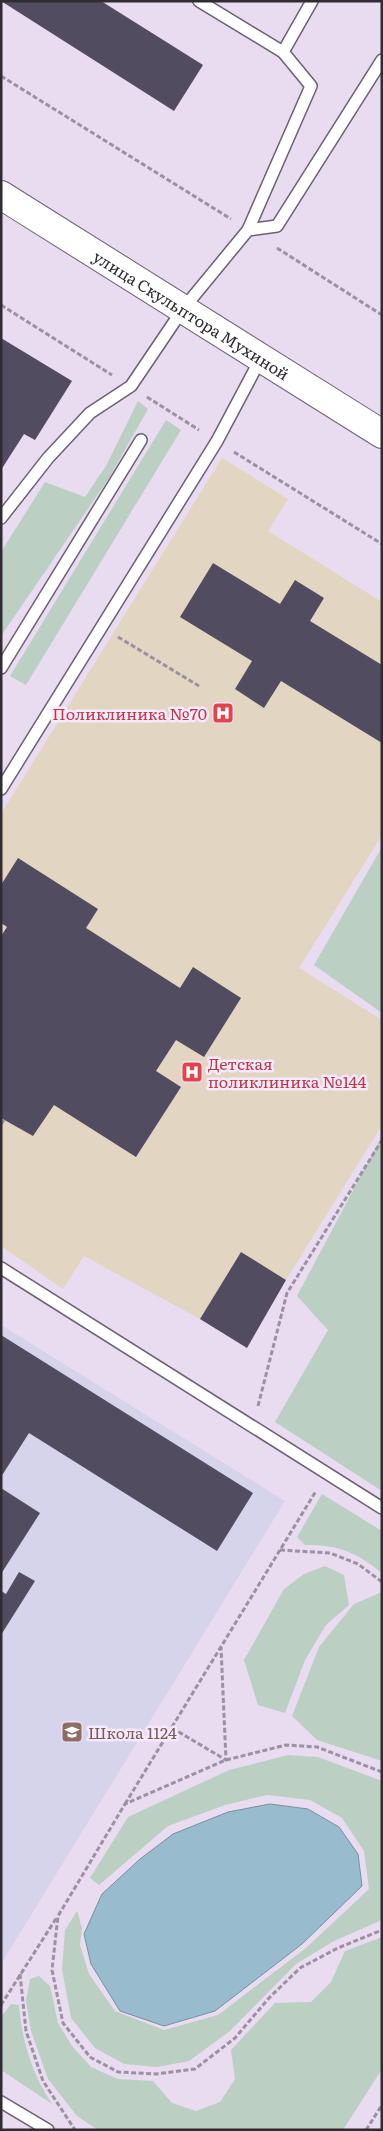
<svg xmlns="http://www.w3.org/2000/svg" width="383" height="2131" font-family="Literata,serif">
<style>
.education{fill:#d6d4ea}
.medical{fill:#e2d5c2}
.green{fill:#bbd0c3}
.water{fill:#98bbce;stroke:#7990a0}
.building{fill:#514c5f}
.lines{fill:none;stroke-linecap:round;stroke-linejoin:round}
.service-casing{stroke:#6c6072;stroke-width:14}
.tertiary-casing{stroke:#6c6072;stroke-width:30}
.path{stroke:#9b91a0;stroke-width:3;stroke-dasharray:5 2.5;stroke-linecap:butt}
.service{stroke:#fff;stroke-width:11}
.tertiary{stroke:#fff;stroke-width:28}
.labels{text-anchor:middle;dominant-baseline:central;stroke-width:5;stroke-linejoin:round;paint-order:stroke}
.street-label{font-size:16px;fill:#312c34;stroke:#f6e8fd}
.health-label{font-size:16px;fill:#be3a42;stroke:#f6e8fd;text-anchor:end}
.education-label{font-size:16px;fill:#785e54;stroke:#f6e8fd;text-anchor:start}
</style>
<rect width="100%" height="100%" fill="#e9dbf0"/>
<path class="education" d="M 1,1325 L 285,1501 L 1,1964 Z"/>
<path class="medical" d="M 222,458 L 288,499 L 268,531 L 382,602 L 382,835 L 299,968 L 382,1020 L 382,1125 L 286,1280 L 241,1252 L 200,1319 L 84,1256 L 63,1289 L 1,1246 L 1,814 Z"/>
<g class="green">
<path d="M 138,401 L 148,409 L 109,478 L 1,636 L 1,552 L 45,482 L 85,497 L 106,466 Z"/>
<path d="M 166,420 L 181,430 L 26,685 L 10,676 Z"/>
<path d="M 382,847 L 382,1013 L 314,965 Z"/>
<path d="M 382,1136 L 382,1491 L 275,1422 L 328,1330 L 297,1296 Z"/>
<path d="M 322,1494 L 382,1531 L 382,1573 C 355,1552 340,1545 305,1545 L 297,1537 Z"/>
<path d="M 325,1566 L 344,1575 L 349,1605 L 326,1625 L 305,1660 L 285,1713 L 258,1705 L 244,1660 L 284,1589 L 304,1574 Z"/>
<path d="M 382,1592 L 382,1761 L 317,1740 L 292,1716 L 319,1647 L 354,1604 Z"/>
<path d="M 288,1755 L 318,1757 L 382,1781 L 382,1920 L 334,1941 L 296,1964 L 230,2031 L 189,2061 L 157,2067 L 124,2064 L 95,2048 L 71,2018 L 62,1969 L 65,1930 L 77,1911 L 82,1928 L 80,1945 L 89,1974 L 115,2011 L 164,2030 L 218,2015 L 306,1948 L 369,1889 L 364,1851 L 342,1818 L 310,1800 L 267,1795 L 225,1805 L 168,1826 L 99,1885 L 90,1878 L 128,1817 L 229,1770 Z"/>
<path d="M 382,1937 L 382,2069 L 343,2130 L 98,2130 L 77,2116 L 48,2079 L 31,2031 L 26,2001 L 30,1979 L 39,1976 L 50,1986 L 58,2023 L 72,2046 L 91,2067 L 118,2079 L 153,2081 L 172,2103 L 196,2111 L 220,2102 L 235,2079 L 231,2050 L 275,2003 L 311,2002 L 331,1982 L 345,1951 Z"/>
<path d="M 11,2004 L 19,2005 C 22,2041 32,2074 52,2104 L 1,2070 L 1,2017 Z"/>
</g>
<path class="water" d="M 270,1804 L 308,1809 L 339,1827 L 358,1854 L 362,1886 L 302,1944 L 215,2011 L 164,2026 L 120,2011 L 91,1964 L 84,1934 L 102,1894 L 140,1859 L 173,1834 L 228,1812 Z"/>
<g class="building">
<path d="M 1,1 L 101,1 L 203,65 L 174,111 Z"/>
<path d="M 1,338 L 72,381 L 35,440 L 24,434 L 1,470 Z"/>
<path d="M 213,563 L 280,604 L 295,580 L 324,598 L 310,621 L 382,665 L 382,743 L 281,681 L 264,708 L 235,689 L 252,661 L 180,617 Z"/>
<path d="M 18,858 L 98,909 L 86,928 L 180,988 L 193,967 L 241,998 L 204,1057 L 176,1040 L 156,1071 L 181,1087 L 136,1157 L 54,1105 L 33,1136 L 1,1118 L 1,936 L 7,927 L 1,923 L 1,885 Z"/>
<path d="M 241,1252 L 286,1280 L 247,1348 L 200,1319 Z"/>
<path d="M 1,1335 L 253,1493 L 217,1551 L 29,1433 L 1,1477 Z"/>
<path d="M 1,1488 L 40,1513 L 1,1574 Z"/>
<path d="M 19,1572 L 35,1581 L 1,1635 L 1,1591 L 6,1594 Z"/>
</g>
<g class="lines">
<g class="service-casing">
<g id="service">
<path d="M 199,1 L 283,52"/>
<path d="M 248,230 L 311,86 L 283,52 L 312,1"/>
<path d="M 1,518 L 48,458 L 90,413 L 131,386 L 183,309 L 248,230 L 277,226 L 382,60"/>
<path d="M 1,668 L 141,440"/>
<path d="M 1,789 L 217,441 L 261,358"/>
<path d="M 1,1268 L 382,1508"/>
<path d="M 1,2102 L 48,2130"/>
</g>
</g>
<g class="tertiary-casing">
<g id="tertiary">
<path id="s1" d="M 1,195 L 382,434"/>
</g>
</g>
<g class="path">
<path d="M 1,76 L 231,219"/>
<path d="M 277,248 L 382,315"/>
<path d="M 1,305 L 112,375"/>
<path d="M 147,397 L 199,430"/>
<path d="M 234,452 L 382,544"/>
<path d="M 118,637 L 199,686"/>
<path d="M 1,1124 L 4,1120"/>
<path d="M 258,1406 L 287,1293 L 382,1140"/>
<path d="M 280,1550 L 330,1553 L 358,1564 L 382,1582"/>
<path d="M 172,1728 L 226,1760 L 221,1647"/>
<path d="M 382,1772 L 317,1747 L 286,1745 L 226,1760 L 125,1804 L 58,1916 L 52,1970 L 63,2023 L 90,2057 L 118,2072 L 156,2074 L 195,2069 L 235,2038 L 269,1998 L 300,1968 L 338,1948 L 382,1930"/>
<path d="M 125,1804 L 316,1491"/>
<path d="M 20,1974 L 26,2031 L 43,2081 L 75,2130"/>
<path d="M 1,2005 L 57,1917"/>
<path d="M 366,2130 L 382,2105"/>
</g>
<use href="#service" class="service"/>
<use href="#tertiary" class="tertiary"/>
</g>
<defs>
<g id="hospital-square" transform="scale(1.125)"><rect x="-9" y="-9" width="18" height="18" rx="4" fill="#e0444e" stroke="#f6e8fd"/><path d="M-5-5h3v3.5h4V-5h3V5h-3V1.5h-4V5h-3Z" fill="#fff"/></g>
<g id="school-square" transform="scale(1.125)"><rect x="-9" y="-9" width="18" height="18" rx="4" fill="#8d6e63" stroke="#f6e8fd"/><path d="M0-5L7-2L0 1L-7-2ZM-4 1L0 2.5L4 1V4Q0 6-4 4Z" fill="#fff"/></g>
</defs>
<g fill-rule="evenodd">
<use href="#hospital-square" x="223" y="713"/>
<use href="#hospital-square" x="192" y="1072"/>
<use href="#school-square" x="72" y="1732"/>
</g>
<g class="labels">
<g class="street-label">
<text stroke="none"><textPath href="#s1" startOffset="225">улица Скульптора Мухиной</textPath></text>
</g>
<g class="health-label">
<text x="207" y="713">Поликлиника №70</text>
<text x="208" y="1063" text-anchor="start">Детская<tspan x="208" dy="18">поликлиника №144</tspan></text>
</g>
<g class="education-label">
<text x="88" y="1732">Школа 1124</text>
</g>
</g>
<rect width="383" height="2131" fill="none" stroke="#312c34" stroke-width="5"/>
</svg>
